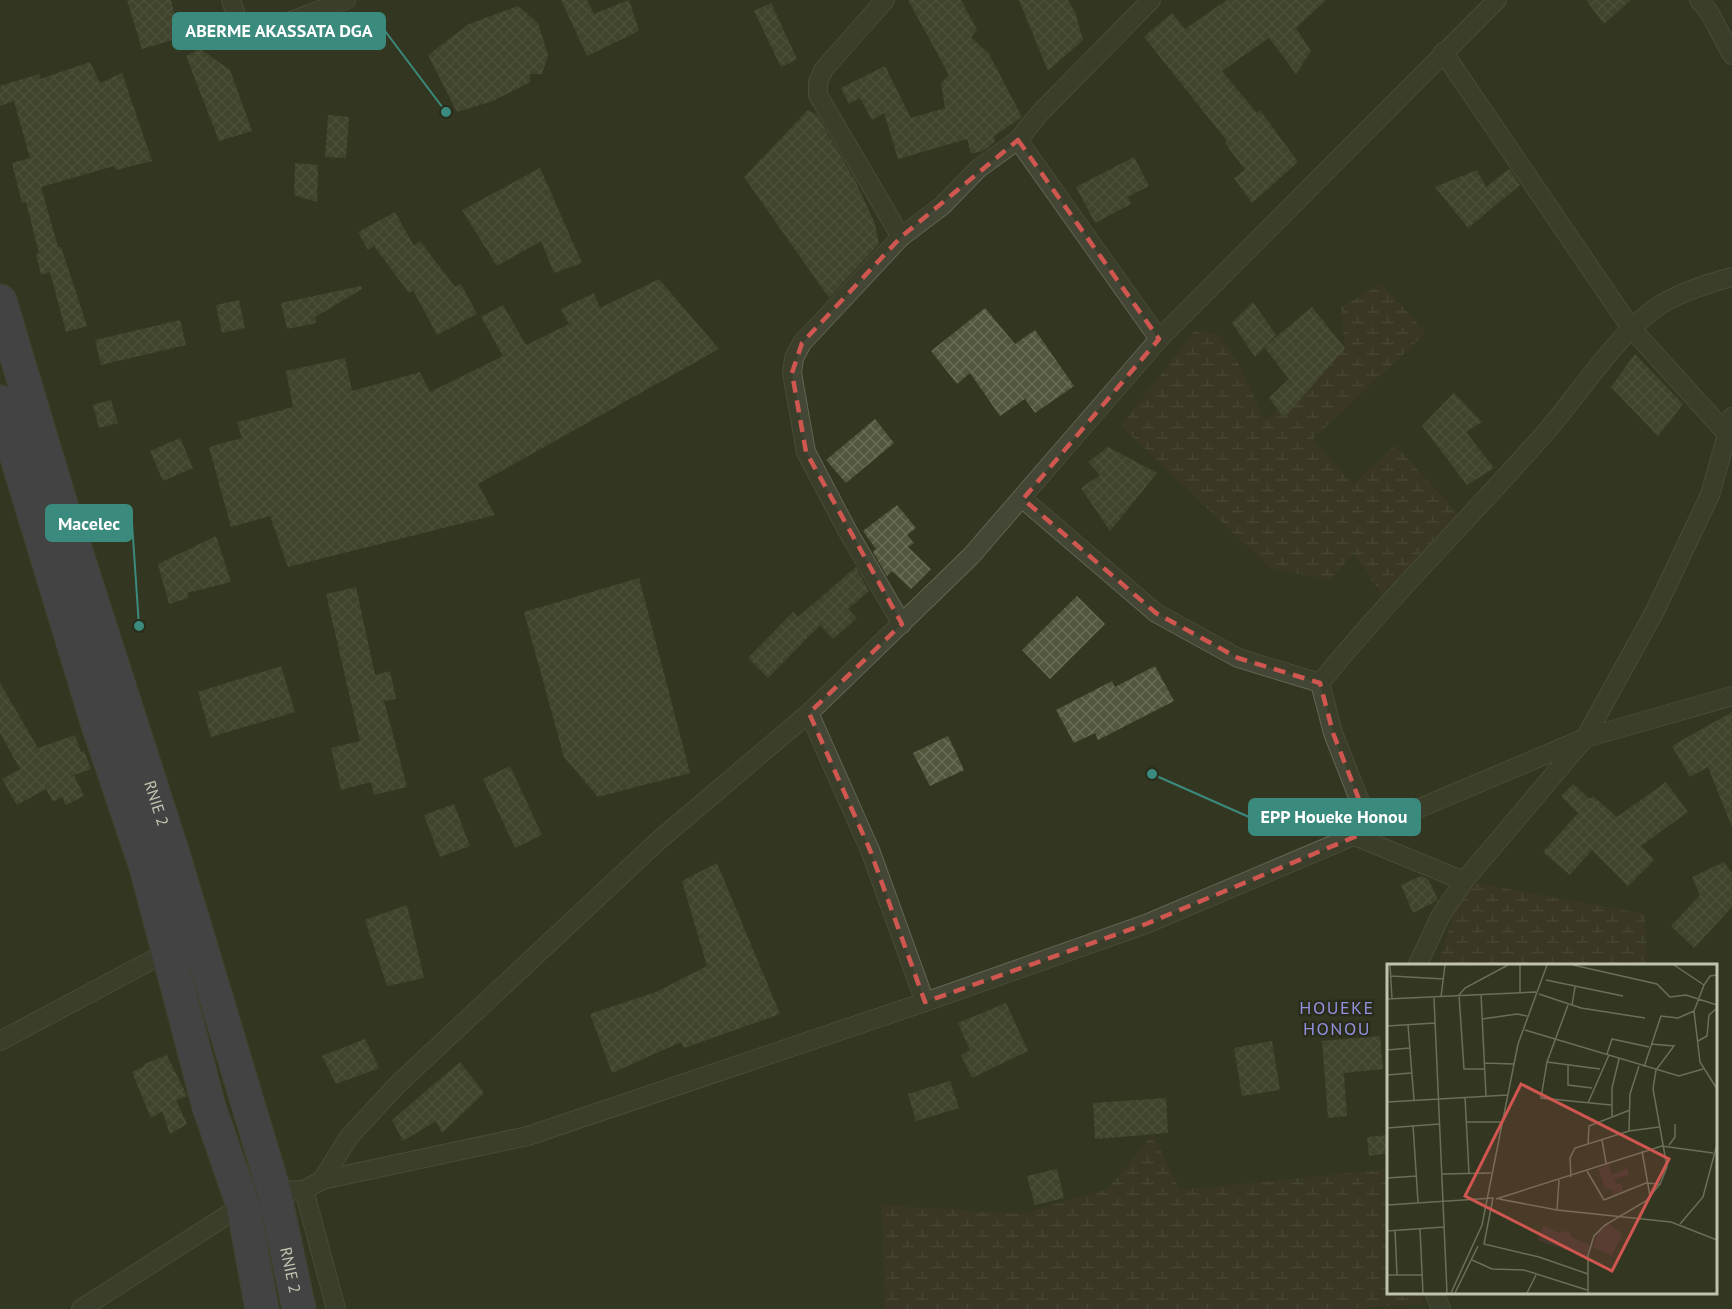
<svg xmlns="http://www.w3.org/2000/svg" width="1732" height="1309" font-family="'PT Sans',sans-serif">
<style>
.wetland{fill:url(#wetland-marsh)}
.building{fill:url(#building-cross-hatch)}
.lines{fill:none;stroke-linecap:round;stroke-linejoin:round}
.street-casing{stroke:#626552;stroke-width:20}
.highway-casing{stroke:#4f523f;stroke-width:35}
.street{stroke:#444735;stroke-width:18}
.highway{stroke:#57526d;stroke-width:33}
.marked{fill:none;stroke:#cf5750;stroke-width:4.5;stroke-dasharray:12 8;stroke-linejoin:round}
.labels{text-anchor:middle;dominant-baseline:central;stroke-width:5;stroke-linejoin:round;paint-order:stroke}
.street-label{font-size:16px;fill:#c0c4af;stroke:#292c1a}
.neighbourhood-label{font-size:18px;letter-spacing:1.5px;fill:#9190dd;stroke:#292c1a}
.inset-road{fill:none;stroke:#6b6f5a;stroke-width:1.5}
.view{fill:#cf5750;fill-opacity:0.15;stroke:#cf5750;stroke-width:3}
.inset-edge{fill:none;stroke:#c0c4af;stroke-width:3}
.leader{fill:none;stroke:#3b8a7e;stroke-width:2}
.callout-dot{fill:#3b8a7e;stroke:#292c1a;stroke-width:2}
.callout{fill:#3b8a7e;stroke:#3b8a7e;stroke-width:2}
.callout-label{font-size:18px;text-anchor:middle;font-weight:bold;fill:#fff}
</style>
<defs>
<pattern id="wetland-marsh" width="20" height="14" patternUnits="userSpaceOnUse" patternTransform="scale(1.5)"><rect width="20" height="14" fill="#45392e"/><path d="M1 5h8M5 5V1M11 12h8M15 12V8" fill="none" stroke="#5e544a"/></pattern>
<pattern id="building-cross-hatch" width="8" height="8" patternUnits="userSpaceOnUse" patternTransform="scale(1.5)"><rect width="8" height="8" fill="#52563d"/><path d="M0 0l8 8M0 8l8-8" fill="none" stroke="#696d56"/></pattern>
</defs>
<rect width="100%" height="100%" fill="#333621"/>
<g class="wetland">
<path d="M 1382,284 L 1426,333 L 1313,439 L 1353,484 L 1395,445 L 1458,513 L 1382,595 L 1354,553 L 1330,580 L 1270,568 L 1121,426 L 1195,330 L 1220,335 L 1238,363 L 1265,420 L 1345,348 L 1341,307 Z"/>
<path d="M 1464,881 L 1645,914 L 1647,965 L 1438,966 Z"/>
<path d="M 1153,1134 L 1180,1190 L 1388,1169 L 1388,1292 L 1422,1293 L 1423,1303 L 1350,1309 L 885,1309 L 882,1205 L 1022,1214 L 1107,1189 Z"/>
</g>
<g class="building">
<path d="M 127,0 L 171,0 L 180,38 L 142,49 Z"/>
<path d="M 561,0 L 587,0 L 594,14 L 629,0 L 639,31 L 587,56 Z"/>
<path d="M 908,0 L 961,0 L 977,30 L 971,37 L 989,54 L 1022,117 L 994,136 L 995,142 L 985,150 L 971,154 L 967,139 L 898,159 L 884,113 L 872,120 L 860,98 L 849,104 L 841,88 L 885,66 L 911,118 L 945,108 L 941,83 L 949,75 Z"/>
<path d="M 1019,0 L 1068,0 L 1075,12 L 1083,40 L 1048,71 Z"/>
<path d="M 1227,0 L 1326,0 L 1296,28 L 1311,51 L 1296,74 L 1269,38 L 1222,71 L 1257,113 L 1260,110 L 1298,162 L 1252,203 L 1234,178 L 1245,170 L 1225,143 L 1227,141 L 1144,37 L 1172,13 L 1185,29 Z"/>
<path d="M 1586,0 L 1631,0 L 1604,24 Z"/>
<path d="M 771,3 L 797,59 L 781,67 L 754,11 Z"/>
<path d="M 518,6 L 538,23 L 548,55 L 542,74 L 530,74 L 530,82 L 493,101 L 457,112 L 428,55 L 469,24 Z"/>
<path d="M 200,49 L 230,70 L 252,131 L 219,141 L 186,56 Z"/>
<path d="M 90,62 L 100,83 L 122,73 L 152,161 L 116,170 L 114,166 L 41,187 L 58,247 L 61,247 L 87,326 L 66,332 L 50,272 L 41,275 L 36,254 L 39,253 L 26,202 L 22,203 L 12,163 L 30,158 L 14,101 L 0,106 L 0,86 L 39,74 L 40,79 Z"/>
<path d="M 808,110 L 817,115 L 856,182 L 875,224 L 879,244 L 829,298 L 744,177 Z"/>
<path d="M 328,115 L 349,117 L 346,158 L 325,157 Z"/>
<path d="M 1134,157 L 1149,186 L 1128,197 L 1131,204 L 1095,223 L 1076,187 Z"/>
<path d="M 295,163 L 318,165 L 317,202 L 294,195 Z"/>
<path d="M 540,168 L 582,263 L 554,273 L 541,241 L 497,266 L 462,210 Z"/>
<path d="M 1509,169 L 1520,185 L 1468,228 L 1435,187 L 1477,170 L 1486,187 Z"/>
<path d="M 395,212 L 414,246 L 420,241 L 455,287 L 461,284 L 477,314 L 437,335 L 413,290 L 409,293 L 374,246 L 368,250 L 358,232 Z"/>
<path d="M 659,279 L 719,349 L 478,484 L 495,515 L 288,567 L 270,516 L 231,527 L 209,447 L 242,438 L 237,422 L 293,407 L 286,371 L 345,358 L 352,391 L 420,372 L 430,392 L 503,356 L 481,317 L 503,305 L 526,345 L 569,324 L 561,309 L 594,293 L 600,308 Z"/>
<path d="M 361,286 L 362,289 L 315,317 L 316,323 L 287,329 L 281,303 Z"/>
<path d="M 239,300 L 245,328 L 222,333 L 216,305 Z"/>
<path d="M 1253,302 L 1276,335 L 1255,357 L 1232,323 Z"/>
<path d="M 1312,307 L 1345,348 L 1284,418 L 1269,398 L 1289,379 L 1264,347 Z"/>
<path d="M 985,308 L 1015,344 L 1035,330 L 1074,386 L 1035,413 L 1025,399 L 1000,416 L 970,373 L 957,384 L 931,351 Z"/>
<path d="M 180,320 L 186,345 L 101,365 L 95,340 Z"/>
<path d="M 1635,354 L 1683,404 L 1658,436 L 1611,387 Z"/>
<path d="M 1454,393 L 1482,422 L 1466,432 L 1494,468 L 1467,485 L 1422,426 Z"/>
<path d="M 111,400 L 118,423 L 99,428 L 93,405 Z"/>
<path d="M 875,419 L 894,443 L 846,483 L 826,460 Z"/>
<path d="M 180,438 L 193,468 L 163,481 L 150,451 Z"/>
<path d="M 1108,447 L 1157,473 L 1110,531 L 1081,488 L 1100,475 L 1088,462 Z"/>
<path d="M 897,505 L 916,528 L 907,535 L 914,543 L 908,547 L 931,569 L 911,589 L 892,571 L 887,576 L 873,552 L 876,549 L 863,531 Z"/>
<path d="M 216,536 L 231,582 L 187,593 L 188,598 L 169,604 L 158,564 Z"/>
<path d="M 856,567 L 869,591 L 848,609 L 857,618 L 833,639 L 820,625 L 768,678 L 748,658 L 793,612 L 798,617 Z"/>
<path d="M 639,578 L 690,773 L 598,797 L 564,757 L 524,612 Z"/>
<path d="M 356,587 L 375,675 L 390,671 L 396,699 L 384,701 L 407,787 L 374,795 L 371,782 L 341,790 L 331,748 L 360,741 L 326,594 Z"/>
<path d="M 1077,596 L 1105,624 L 1050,679 L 1022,650 Z"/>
<path d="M 281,666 L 295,712 L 211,737 L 198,692 Z"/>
<path d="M 1155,666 L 1174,701 L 1098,740 L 1095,733 L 1074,743 L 1056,710 L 1112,681 L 1115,687 Z"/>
<path d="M 0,683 L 38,748 L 75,735 L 81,752 L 84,751 L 91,769 L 74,775 L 84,796 L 66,805 L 62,797 L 53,802 L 46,789 L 17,805 L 2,779 L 20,769 L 0,733 Z"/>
<path d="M 1732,712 L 1732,825 L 1731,825 L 1708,767 L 1690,777 L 1672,746 Z"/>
<path d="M 948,736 L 964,770 L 930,786 L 913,753 Z"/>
<path d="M 510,766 L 542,835 L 515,848 L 483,779 Z"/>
<path d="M 1666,782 L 1688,812 L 1641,846 L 1654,860 L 1628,886 L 1592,850 L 1570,875 L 1543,852 L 1578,813 L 1561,796 L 1573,784 L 1590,799 L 1593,796 L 1617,817 Z"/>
<path d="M 454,804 L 470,846 L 440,857 L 424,815 Z"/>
<path d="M 1724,862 L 1732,873 L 1732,907 L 1694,948 L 1671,926 L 1700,895 L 1692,877 Z"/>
<path d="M 717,863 L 780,1014 L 684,1048 L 681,1042 L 612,1073 L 590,1014 L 656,992 L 707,966 L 682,881 Z"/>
<path d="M 1421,876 L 1428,879 L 1438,900 L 1413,913 L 1401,885 Z"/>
<path d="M 407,905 L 424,978 L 387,986 L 365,920 Z"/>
<path d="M 1006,1003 L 1028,1051 L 972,1078 L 961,1055 L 970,1050 L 958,1023 Z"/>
<path d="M 1380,1036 L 1383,1069 L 1344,1073 L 1347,1116 L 1328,1118 L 1322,1041 Z"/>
<path d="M 365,1039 L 379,1068 L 336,1084 L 322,1056 Z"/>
<path d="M 1272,1041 L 1280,1090 L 1242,1096 L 1234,1048 Z"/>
<path d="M 167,1055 L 187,1096 L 176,1100 L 187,1124 L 170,1134 L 162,1111 L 151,1118 L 132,1072 L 145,1066 L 144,1064 Z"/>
<path d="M 460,1062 L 484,1093 L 442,1133 L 436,1121 L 403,1141 L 392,1120 Z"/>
<path d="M 950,1081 L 959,1108 L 916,1121 L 908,1094 Z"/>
<path d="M 1166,1098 L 1168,1133 L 1095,1139 L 1093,1103 Z"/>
<path d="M 1389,1135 L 1389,1153 L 1369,1156 L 1367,1137 Z"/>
<path d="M 1057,1169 L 1064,1198 L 1035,1205 L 1027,1176 Z"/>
</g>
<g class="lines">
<g class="street-casing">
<g id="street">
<path d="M 231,0 L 237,18 L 246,31 L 265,31 L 346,0"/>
<path d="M 885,0 L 824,69 L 818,82 L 818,95 L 901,237"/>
<path d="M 1699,0 L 1709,12 L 1732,55"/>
<path d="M 1443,52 L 1631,328 L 1728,435"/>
<path d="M 1018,140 L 1159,339"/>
<path d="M 1023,499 L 1156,613 L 1238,658 L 1320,683"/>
<path d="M 902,624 L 847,530 L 806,452 L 792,373 L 794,358 L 802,343 L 901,237 L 942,206 L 978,169 L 1018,140 L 1040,113 L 1151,0"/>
<path d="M 1320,683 C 1391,596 1471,517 1545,433 C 1580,393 1610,343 1653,310 C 1674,294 1706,284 1732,277"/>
<path d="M 1320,683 L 1333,733 L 1371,830"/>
<path d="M 809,713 L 870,850 L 925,1002"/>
<path d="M 1357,837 L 1464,881"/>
<path d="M 1417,966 L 1441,915 L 1464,881 L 1585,738 L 1655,611 L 1710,495 L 1732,417"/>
<path d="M 0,1041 L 167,952"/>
<path d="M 322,1180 L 528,1136 L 925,1002 L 1146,924 L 1585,738 L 1732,696"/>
<path d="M 304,1190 L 322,1180 L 349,1137 L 398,1084 L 658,841 L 809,713 L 971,556 L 1159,339 L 1497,0"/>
<path d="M 1434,1292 L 1441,1309"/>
<path d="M 81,1309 L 243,1205 L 274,1191 L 304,1190 L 336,1309"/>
</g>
</g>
<g class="highway-casing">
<g id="highway">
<path id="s1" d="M 0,301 L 62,508 L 174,857 L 274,1191 L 299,1309"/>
<path d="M 0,402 L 98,725 L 146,867 L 209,1107 L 243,1205 L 262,1309"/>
</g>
</g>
<use href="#street" class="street"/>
<use href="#highway" class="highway"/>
</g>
<path d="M0 0H1732V1309H0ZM 1018,140 L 1159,339 L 1023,499 L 1156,613 L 1238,658 L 1320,683 L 1333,733 L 1371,830 L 1146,924 L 925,1002 L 870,850 L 809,713 L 902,624 L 806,452 L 792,373 L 802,343 L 901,237 Z" fill="#333621" fill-opacity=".55" fill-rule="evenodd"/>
<path class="marked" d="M 1018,140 L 1159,339 L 1023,499 L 1156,613 L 1238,658 L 1320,683 L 1333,733 L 1371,830 L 1146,924 L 925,1002 L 870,850 L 809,713 L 902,624 L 806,452 L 792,373 L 802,343 L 901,237 Z"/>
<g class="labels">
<g class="street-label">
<text stroke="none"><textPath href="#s1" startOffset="526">RNIE 2</textPath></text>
<text stroke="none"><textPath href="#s1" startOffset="1012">RNIE 2</textPath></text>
</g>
<g class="neighbourhood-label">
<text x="1337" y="1007">HOUEKE<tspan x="1337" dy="21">HONOU</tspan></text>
</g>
</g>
<g transform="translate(1387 964)">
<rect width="330" height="330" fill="#333621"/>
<path d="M 222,200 L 225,211 L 240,204 L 242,211 L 227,215 L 229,220 L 234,219 L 236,227 L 226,231 L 226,226 L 218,224 L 211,205 ZM 221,259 L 235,270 L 225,292 L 206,283 L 210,270 ZM 157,261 L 169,268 L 183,267 L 184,273 L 203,281 L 199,293 L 150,276 Z" fill="#45392e"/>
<path class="inset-road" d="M 3,1 L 5,35M 133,1 L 133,28M 186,1 L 270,20 L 283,33 L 299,31 L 330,41M 287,1 L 317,21M 330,11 L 323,12 L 317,21 L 307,47 L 313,98 L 330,125M 4,12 L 57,15M 159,16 L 236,32M 94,30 L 99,132M 152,30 L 194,44 L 258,54M 54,33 L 58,1M 47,34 L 60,329M 0,35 L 149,28M 181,41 L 160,98 L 154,134 L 224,141M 185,41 L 188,23M 95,55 L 130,50 L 140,52M 21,61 L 27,136M 0,62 L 48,59M 138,66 L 292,112 L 316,105M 311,77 L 320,72 L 322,51 L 330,44M 0,86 L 23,84M 220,90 L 225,75 L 262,83M 160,98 L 213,105M 97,99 L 127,100M 181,101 L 181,121 L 205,124M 257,103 L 274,52 L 291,54 L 307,47M 97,105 L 77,105 L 72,31 L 78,24 L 121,1M 0,111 L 24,109M 78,133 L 82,209M 0,138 L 121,131M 201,139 L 222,91M 225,152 L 225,124 L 232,95M 79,158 L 116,158M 26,161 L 31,238M 0,164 L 52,160M 242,167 L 243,130 L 252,102M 215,176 L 219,199M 201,180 L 202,162 L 243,146M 282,181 L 288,173 L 288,160M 255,187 L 263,232M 200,207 L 217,236M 55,210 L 104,209M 184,213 L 183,194 L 188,184 L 242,167 L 272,163M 0,214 L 30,212M 109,235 L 275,182 L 326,189M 112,235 L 170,246 L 284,258 L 330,276M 217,236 L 259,219 L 272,220M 0,241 L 106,234 L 97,280 L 152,293 L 201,310M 170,246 L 172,216M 293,260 L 316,233 L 330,180M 33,265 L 36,329M 8,266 L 10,311M 0,267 L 57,263M 85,296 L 105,305 L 137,306 L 200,326M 0,311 L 35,311M 64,329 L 95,261 L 131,80 L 160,1M 68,329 L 91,282M 140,329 L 149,311M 201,329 L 201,291 L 207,272 L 218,261 L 259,237 L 273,220 L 280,203 L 266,125 L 269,106 L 287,82 L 264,80"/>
<path class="view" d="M 134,120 L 282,195 L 225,307 L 78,232 Z"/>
<rect width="330" height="330" class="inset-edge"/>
</g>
<path class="leader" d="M446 112L385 31M139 626L132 523M1152 774L1249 817"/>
<g class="callout-dot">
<circle cx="446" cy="112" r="6"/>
<circle cx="139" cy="626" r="6"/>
<circle cx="1152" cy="774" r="6"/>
</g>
<g class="callout">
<rect x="173" y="13" width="212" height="36" rx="6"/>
<rect x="46" y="505" width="86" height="36" rx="6"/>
<rect x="1249" y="799" width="171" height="36" rx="6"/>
</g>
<g class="callout-label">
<text x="279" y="37">ABERME AKASSATA DGA</text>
<text x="89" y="530">Macelec</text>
<text x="1334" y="823">EPP Houeke Honou</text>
</g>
</svg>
